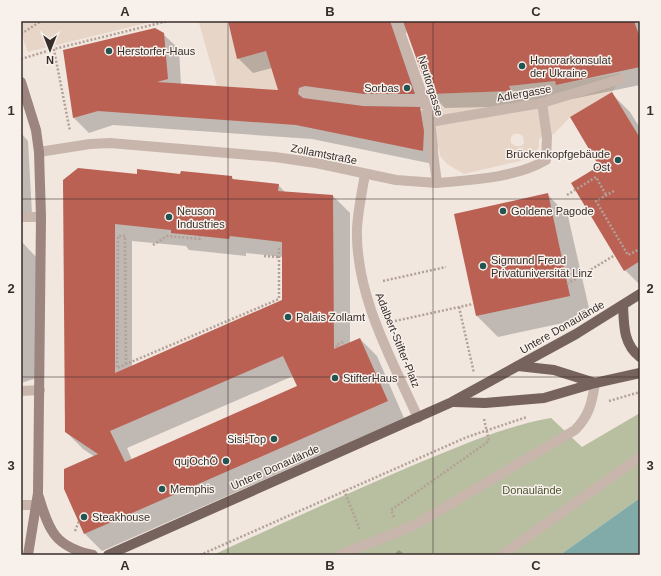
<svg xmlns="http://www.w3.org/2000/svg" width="661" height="576" font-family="Arial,sans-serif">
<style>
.green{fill:#b8bea0}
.plaza{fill:#e7d6c8;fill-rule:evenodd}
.water{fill:#81aba8}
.shadow{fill:#0003;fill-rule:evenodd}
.building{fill:#ba6154;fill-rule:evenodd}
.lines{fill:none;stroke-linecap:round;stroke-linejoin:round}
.path{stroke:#b3a096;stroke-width:2.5;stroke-dasharray:2 2;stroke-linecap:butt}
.service{stroke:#c8b6ac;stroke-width:10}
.pedestrian{stroke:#c8b6ac;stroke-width:10}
.minor{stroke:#c8b6ac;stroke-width:10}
.secondary{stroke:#9b857e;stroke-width:10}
.primary{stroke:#77635d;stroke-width:10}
.grid{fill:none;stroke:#372d2a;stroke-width:1;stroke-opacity:0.55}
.poi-dot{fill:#245452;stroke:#f8f1eb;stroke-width:1.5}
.labels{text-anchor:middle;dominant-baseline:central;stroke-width:3;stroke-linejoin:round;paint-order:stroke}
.poi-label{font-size:11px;fill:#372d2a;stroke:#f8f1eb;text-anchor:start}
.street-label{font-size:11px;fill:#372d2a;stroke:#f8f1eb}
.park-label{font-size:11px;fill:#4a5330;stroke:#f8f1eb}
.neatline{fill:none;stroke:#372d2a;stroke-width:1.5}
.grid-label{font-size:13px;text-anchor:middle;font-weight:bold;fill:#372d2a}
</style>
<rect width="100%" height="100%" fill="#f1e7df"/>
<path class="green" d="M 640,413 L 640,498 L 560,555 L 213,555 C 281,524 348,493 416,464 C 460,446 505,426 551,418 L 582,447 Z"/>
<g class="plaza">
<path d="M 21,21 L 155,21 L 28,52 L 21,34 Z"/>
<path d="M 206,21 L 228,21 L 237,59 L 266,51 L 278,90 L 217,86 L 199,23 Z"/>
<path d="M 620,73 L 621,79 L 612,92 L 570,117 L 554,134 L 539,139 L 539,147 L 535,154 L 528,159 L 464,174 L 447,164 L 440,156 L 428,94 L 510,91 L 509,86 L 555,81 L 557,85 ZM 514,134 L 520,134 L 523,137 L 524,143 L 521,146 L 515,146 L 511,143 L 511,137 Z"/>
</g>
<path class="water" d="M 640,498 L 640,555 L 560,555 Z"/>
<g class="shadow">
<path d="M 229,21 L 640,21 L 640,85 L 572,99 L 568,95 L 524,101 L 525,106 L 445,108 L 430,93 L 407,31 L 404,39 L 429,109 L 420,109 L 435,123 L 438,147 L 438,165 L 312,139 L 113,125 L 89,133 L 74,118 L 64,51 L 163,34 L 179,49 L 181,85 L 280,92 L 272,68 L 253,73 L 238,58 Z"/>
<path d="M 612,94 L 630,112 L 640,128 L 640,285 L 625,270 L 601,166 Z"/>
<path d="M 21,133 L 28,141 L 32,214 L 21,215 Z"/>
<path d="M 138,175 L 232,177 L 235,181 L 278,185 L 286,193 L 333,196 L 350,213 L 350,343 L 360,339 L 377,356 L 404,418 L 102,551 L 85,534 L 65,488 L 95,457 L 83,449 L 66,432 L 64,180 ZM 132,241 L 186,246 L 189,250 L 218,253 L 246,256 L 246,253 L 283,257 L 283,300 L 132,367 ZM 293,376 L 298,387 L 132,460 L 127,448 Z"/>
<path d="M 547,194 L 568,216 L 591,317 L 498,337 L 477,316 Z"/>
<path d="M 21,241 L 38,259 L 37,378 L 21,383 Z"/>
<path d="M 399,550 L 405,555 L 393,555 Z"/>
</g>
<g class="building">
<path d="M 228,21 L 390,21 L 415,94 L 364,94 L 305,86 L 299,88 L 298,94 L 303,98 L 363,106 L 420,107 L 424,131 L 423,151 L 296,125 L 98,111 L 73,118 L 63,50 L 155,28 L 164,33 L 168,79 L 157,82 L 278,90 L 266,51 L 237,59 Z"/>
<path d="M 403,21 L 634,21 L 640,38 L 640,67 L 556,85 L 555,81 L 509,86 L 511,91 L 429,94 Z"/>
<path d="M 612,92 L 640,138 L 640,261 L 624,271 L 571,183 L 599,166 L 570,117 Z"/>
<path d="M 78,168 L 137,174 L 137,169 L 180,174 L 181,171 L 232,176 L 232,179 L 279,184 L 278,191 L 333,195 L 334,349 L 360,338 L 388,401 L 84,534 L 64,489 L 64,469 L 98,454 L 65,432 L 63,180 ZM 115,224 L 171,230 L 171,233 L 229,239 L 230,236 L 282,242 L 282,300 L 115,373 ZM 283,356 L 297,386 L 125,462 L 110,431 Z"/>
<path d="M 548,193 L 570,296 L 476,316 L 454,214 Z"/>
</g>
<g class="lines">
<g class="path">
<path d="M 21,34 L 41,21"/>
<path d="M 53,45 L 70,131"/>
<path d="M 21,59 L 54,49 L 168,21"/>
<path d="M 614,191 L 596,201 L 628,255 L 640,249"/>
<path d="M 567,195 L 596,177 L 606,195"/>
<path d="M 125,236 L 118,236 L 117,368 L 279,299 L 279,246"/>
<path d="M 125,238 L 126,364"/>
<path d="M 153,245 L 167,236 L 200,239 L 200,236"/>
<path d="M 264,256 L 279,257"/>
<path d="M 383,281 L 446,267"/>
<path d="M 567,284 L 615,255"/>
<path d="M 459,307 L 474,373"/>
<path d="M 395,321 L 473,304"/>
<path d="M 337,347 L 336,345 L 343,342"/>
<path d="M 609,401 L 640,392"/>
<path d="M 344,490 L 360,530"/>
<path d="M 394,517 L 391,510 L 489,441 L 484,419"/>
<path d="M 75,531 L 79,521"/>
<path d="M 200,555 L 467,437 L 527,417"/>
</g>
<g class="service">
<path d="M 304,92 L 364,100 L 425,101"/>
<path d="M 437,183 C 471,180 516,178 546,160 L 547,137"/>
<path d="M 21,505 L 36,505"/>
<path d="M 340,555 L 415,525 L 575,430 C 589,416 592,403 595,383"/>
<path d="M 502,555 L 640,457"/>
</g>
<g class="pedestrian">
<path d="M 542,103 L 547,137"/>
<path d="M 430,122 L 542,103 L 621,79"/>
</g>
<g class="minor">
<path d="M 39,152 L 90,144 L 110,143 L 275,157 L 316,163 L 396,180 L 437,183 L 427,108 L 396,21"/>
<path d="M 365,174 C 362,192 358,210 357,228 C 355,295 391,358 418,418"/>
<path d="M 21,217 L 41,217"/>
<path d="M 21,391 L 40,390"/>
</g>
<g class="secondary">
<path d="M 21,82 L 36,130 L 39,152 L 41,217 L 38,493 L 28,555"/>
<path d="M 39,497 C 49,532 56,547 93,555"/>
</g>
<g class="primary">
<path d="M 623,305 C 624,325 623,344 640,357"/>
<path d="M 518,366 L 554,370 L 595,383"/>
<path d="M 454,402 L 485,403 L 544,398 L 595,383 L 640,373"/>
<path d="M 108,555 L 452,402 L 576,334 L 640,294"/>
</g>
</g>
<path class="grid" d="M 228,21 L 228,555M 433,21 L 433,555M 21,199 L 640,199M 21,377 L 640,377"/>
<g class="poi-dot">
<circle cx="109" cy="51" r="4"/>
<circle cx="522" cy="66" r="4"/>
<circle cx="407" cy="88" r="4"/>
<circle cx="618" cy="160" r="4"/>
<circle cx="503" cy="211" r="4"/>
<circle cx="169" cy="217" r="4"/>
<circle cx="483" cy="266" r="4"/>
<circle cx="288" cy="317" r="4"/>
<circle cx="335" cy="378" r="4"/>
<circle cx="274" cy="439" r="4"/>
<circle cx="226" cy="461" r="4"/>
<circle cx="162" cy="489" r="4"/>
<circle cx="84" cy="517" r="4"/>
</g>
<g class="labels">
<g class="poi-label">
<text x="117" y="51">Herstorfer-Haus</text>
<text x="530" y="60">Honorarkonsulat<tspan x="530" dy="13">der Ukraine</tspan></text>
<text x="399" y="88" text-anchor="end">Sorbas</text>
<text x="610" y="154" text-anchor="end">Brückenkopfgebäude<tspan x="610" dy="13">Ost</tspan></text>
<text x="177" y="211">Neuson<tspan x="177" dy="13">Industries</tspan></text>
<text x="511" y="211">Goldene Pagode</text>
<text x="491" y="260">Sigmund Freud<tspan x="491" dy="13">Privatuniversität Linz</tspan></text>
<text x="296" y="317">Palais Zollamt</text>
<text x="343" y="378">StifterHaus</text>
<text x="266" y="439" text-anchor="end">Sisi-Top</text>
<text x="218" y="461" text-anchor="end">qujOchÖ</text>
<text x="170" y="489">Memphis</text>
<text x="92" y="517">Steakhouse</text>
</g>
<g class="street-label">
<text transform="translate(431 86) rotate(73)">Neutorgasse</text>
<text transform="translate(524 93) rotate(-10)">Adlergasse</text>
<text transform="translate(324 154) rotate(11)">Zollamtstraße</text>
<text transform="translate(562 327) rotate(-30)">Untere Donaulände</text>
<text transform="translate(398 340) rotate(68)">Adalbert-Stifter-Platz</text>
<text transform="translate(275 467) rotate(-24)">Untere Donaulände</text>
</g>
<g class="park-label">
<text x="532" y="490">Donaulände</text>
</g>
</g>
<rect width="661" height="576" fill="none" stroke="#f8f1eb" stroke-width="44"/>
<g transform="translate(50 50) rotate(180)" stroke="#f8f1eb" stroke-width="3" paint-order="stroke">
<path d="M0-3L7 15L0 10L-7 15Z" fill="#372d2a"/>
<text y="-6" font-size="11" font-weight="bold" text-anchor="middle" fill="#372d2a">N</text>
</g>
<rect x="22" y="22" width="617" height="532" class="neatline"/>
<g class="grid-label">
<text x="125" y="16">A</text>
<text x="330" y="16">B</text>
<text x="536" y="16">C</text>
<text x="11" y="115">1</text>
<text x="650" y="115">1</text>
<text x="11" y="293">2</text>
<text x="650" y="293">2</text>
<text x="11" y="470">3</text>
<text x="650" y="470">3</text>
<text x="125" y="570">A</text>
<text x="330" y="570">B</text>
<text x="536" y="570">C</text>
</g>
</svg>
